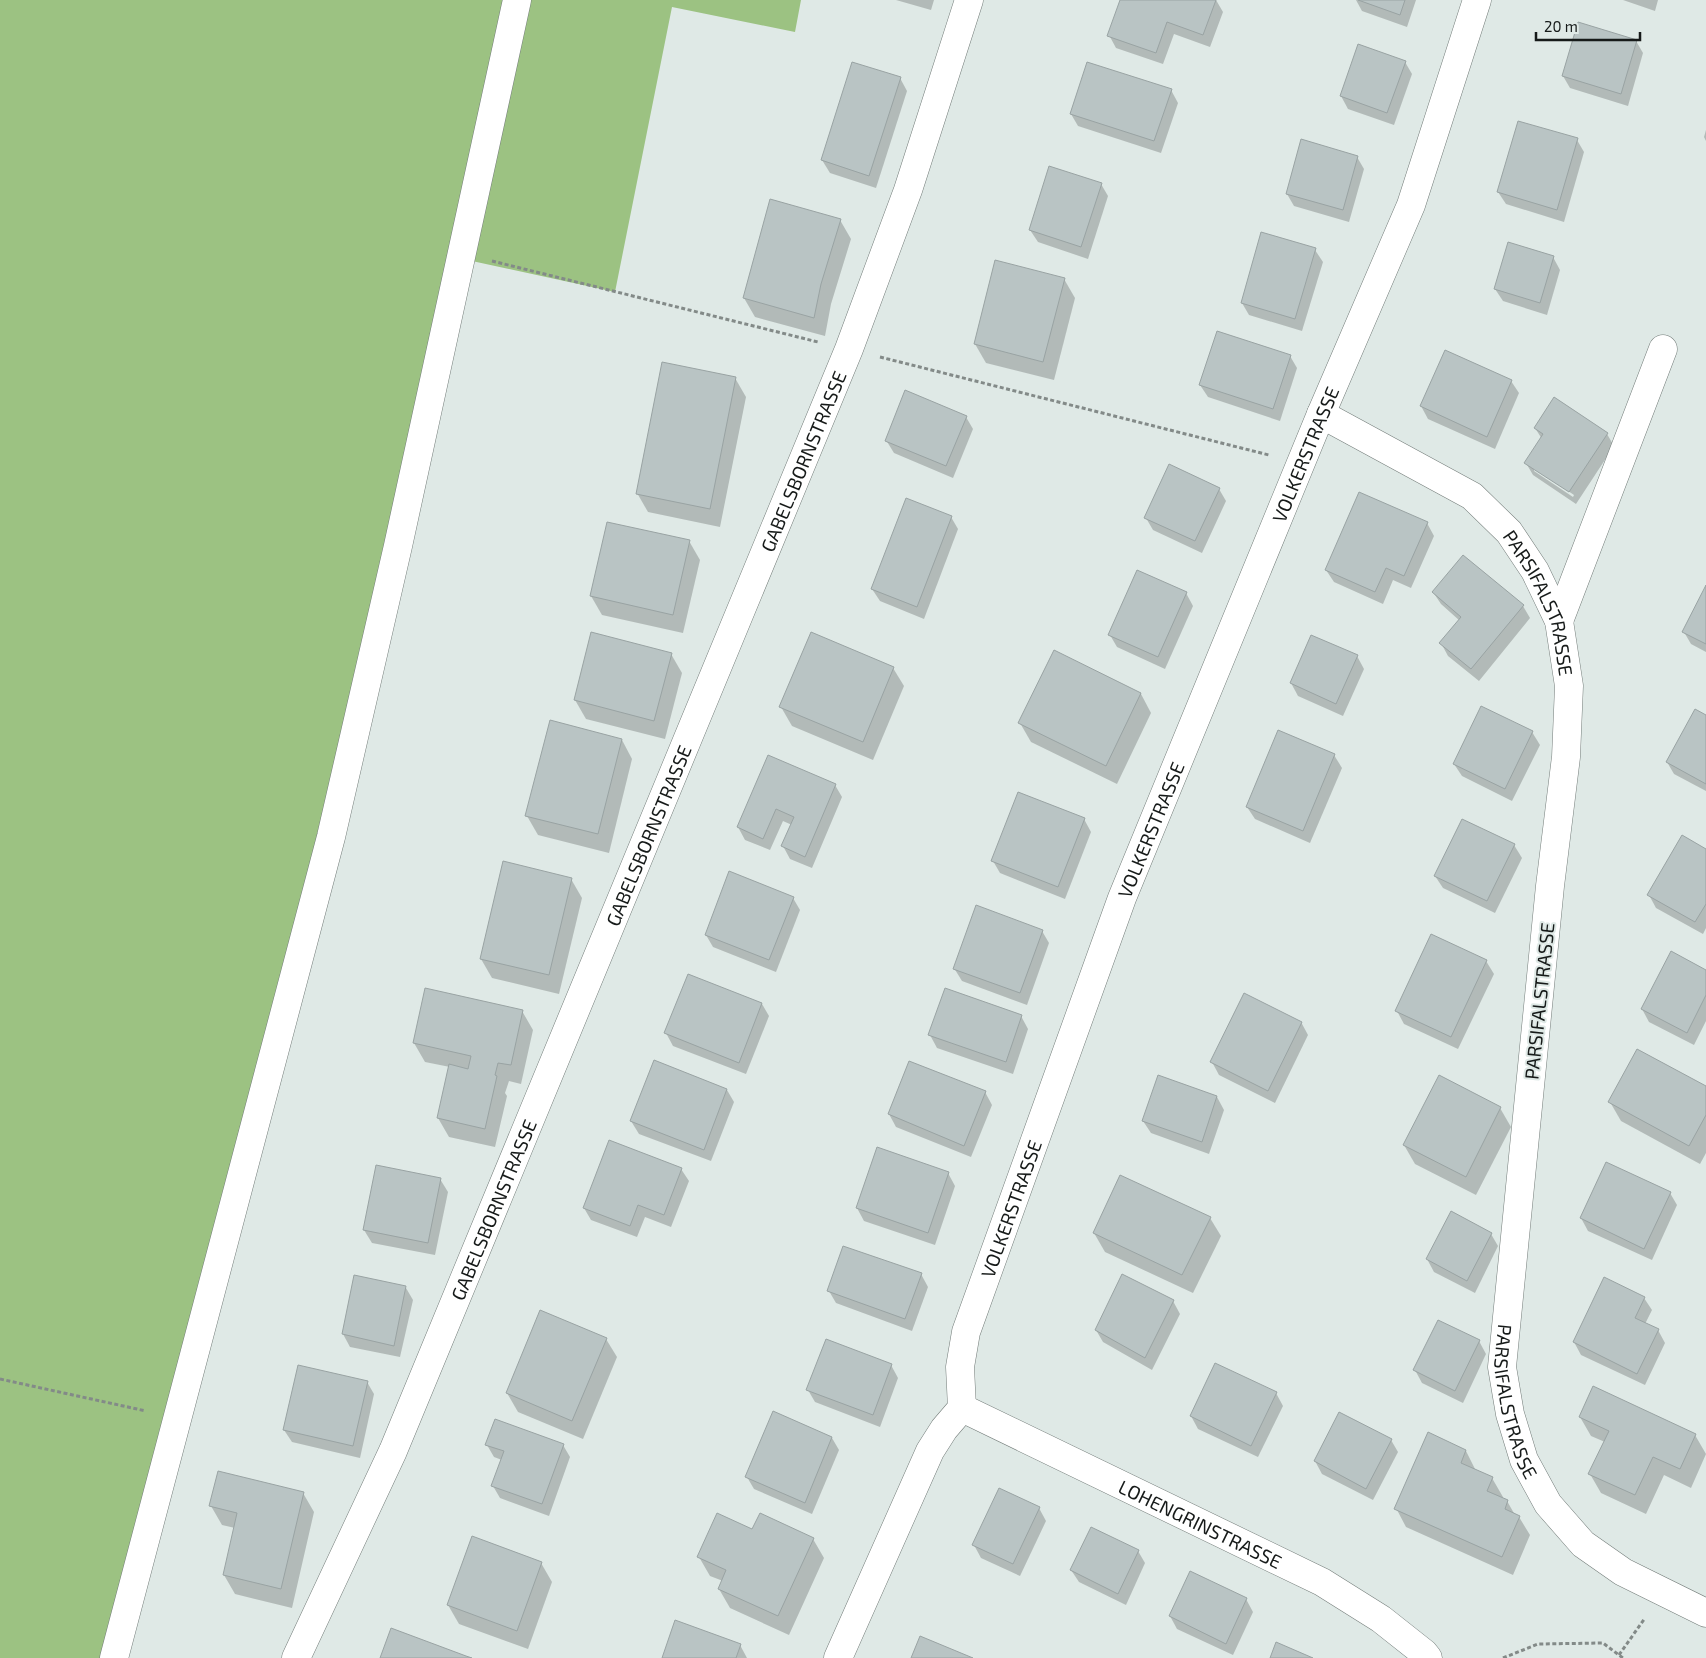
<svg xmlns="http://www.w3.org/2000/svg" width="1706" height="1658" font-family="'Exo 2',sans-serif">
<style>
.green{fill:#9cc282}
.shadow{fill:#0003;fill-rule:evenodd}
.building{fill:#b9c4c4;stroke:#99a3a3}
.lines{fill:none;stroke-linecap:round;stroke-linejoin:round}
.minor-casing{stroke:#747d7a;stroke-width:29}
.path{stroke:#838a88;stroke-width:3;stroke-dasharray:4 2.5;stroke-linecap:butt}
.minor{stroke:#fff;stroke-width:28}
.labels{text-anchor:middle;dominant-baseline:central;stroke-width:4;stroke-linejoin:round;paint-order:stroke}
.street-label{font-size:19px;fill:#161a19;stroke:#dfe9e6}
</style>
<rect width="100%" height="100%" fill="#dfe9e6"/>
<path class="green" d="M 0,0 L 801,0 L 795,32 L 672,7 L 615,292 L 472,261 L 112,1658 L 0,1658 Z"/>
<g class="shadow">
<path d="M 896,0 L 934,0 L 931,10 Z"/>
<path d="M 1121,0 L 1216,0 L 1223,12 L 1210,47 L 1174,34 L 1163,64 L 1116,48 L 1109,35 Z"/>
<path d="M 1356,0 L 1416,0 L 1407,27 L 1362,11 Z"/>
<path d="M 1623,0 L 1658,0 L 1655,11 Z"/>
<path d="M 1636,41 L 1643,53 L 1628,106 L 1570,88 L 1563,76 Z"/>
<path d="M 1405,62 L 1412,74 L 1394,125 L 1348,109 L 1341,96 Z"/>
<path d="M 900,78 L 907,91 L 876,188 L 830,173 L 822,160 Z"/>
<path d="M 1171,90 L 1178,103 L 1161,153 L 1078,126 L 1071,114 Z"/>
<path d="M 1706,130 L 1706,141 L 1704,137 Z"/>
<path d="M 1577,140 L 1584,152 L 1564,222 L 1506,204 L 1498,192 Z"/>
<path d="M 1357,157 L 1364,169 L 1349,222 L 1294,206 L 1287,194 Z"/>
<path d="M 1101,184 L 1108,196 L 1088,259 L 1038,242 L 1030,230 Z"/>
<path d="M 840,220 L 851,239 L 831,304 L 825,336 L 755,317 L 744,298 Z"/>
<path d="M 1315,250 L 1323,262 L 1302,331 L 1249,315 L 1242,303 Z"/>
<path d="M 1553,257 L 1560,270 L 1547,315 L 1503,301 L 1495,289 Z"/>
<path d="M 1064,279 L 1075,298 L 1054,380 L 986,363 L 975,344 Z"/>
<path d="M 1290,356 L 1297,368 L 1280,421 L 1208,397 L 1200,385 Z"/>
<path d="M 735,378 L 746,397 L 720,527 L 648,512 L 637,493 Z"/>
<path d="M 1511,381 L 1519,393 L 1495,449 L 1428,419 L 1421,406 Z"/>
<path d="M 966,417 L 973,429 L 953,478 L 894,453 L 886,440 Z"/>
<path d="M 1535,428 L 1607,434 L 1614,446 L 1576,504 L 1533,475 L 1526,463 L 1542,439 ZM 1534,468 L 1574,495 L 1573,497 L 1534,471 Z"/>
<path d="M 1219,489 L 1226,501 L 1202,553 L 1153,530 L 1146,518 Z"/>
<path d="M 951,517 L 958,529 L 924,619 L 880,601 L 872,589 Z"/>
<path d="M 1427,523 L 1434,536 L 1411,588 L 1393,580 L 1383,604 L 1334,582 L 1326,570 Z"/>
<path d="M 689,541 L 700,560 L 683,633 L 602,615 L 591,596 Z"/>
<path d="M 1706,588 L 1706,652 L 1691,644 L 1684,632 Z"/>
<path d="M 1433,592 L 1523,606 L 1530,618 L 1479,681 L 1448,656 L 1441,643 L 1460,621 L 1441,604 Z"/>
<path d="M 1186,593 L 1193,606 L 1165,669 L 1117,647 L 1110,635 Z"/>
<path d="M 1055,652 L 1141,694 L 1151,713 L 1117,784 L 1031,742 L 1020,723 Z"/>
<path d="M 671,654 L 682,673 L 665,739 L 586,719 L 575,700 Z"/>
<path d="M 1357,656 L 1364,669 L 1343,716 L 1298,696 L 1291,683 Z"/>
<path d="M 893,668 L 904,686 L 873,760 L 792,726 L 781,707 Z"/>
<path d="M 1481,707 L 1532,732 L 1540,745 L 1512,801 L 1462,776 L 1454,764 Z"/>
<path d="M 1706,716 L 1706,791 L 1674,774 L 1667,762 Z"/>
<path d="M 622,740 L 632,759 L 609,853 L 538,835 L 527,816 Z"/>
<path d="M 1334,755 L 1342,768 L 1310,843 L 1255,819 L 1247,807 Z"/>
<path d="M 768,757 L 835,785 L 842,797 L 812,868 L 790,859 L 783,846 L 792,825 L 783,821 L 770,850 L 745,840 L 738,827 Z"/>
<path d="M 1084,819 L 1091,832 L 1065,899 L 1000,873 L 993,861 Z"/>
<path d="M 1514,845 L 1522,858 L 1495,913 L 1443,888 L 1435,876 Z"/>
<path d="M 1706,850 L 1706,928 L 1703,934 L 1656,908 L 1649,895 Z"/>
<path d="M 571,879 L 582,898 L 559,994 L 492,978 L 481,959 Z"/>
<path d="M 793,898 L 800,910 L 776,972 L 713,947 L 706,935 Z"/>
<path d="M 1042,931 L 1049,943 L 1027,1005 L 962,981 L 954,968 Z"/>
<path d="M 1486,961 L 1494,974 L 1458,1049 L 1404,1024 L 1397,1011 Z"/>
<path d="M 1706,971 L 1706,1021 L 1694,1045 L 1649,1022 L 1642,1009 Z"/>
<path d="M 762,1004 L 769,1016 L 746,1074 L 673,1046 L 666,1033 Z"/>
<path d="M 522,1011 L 533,1030 L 521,1084 L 509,1081 L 505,1093 L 507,1096 L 495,1147 L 449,1137 L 438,1118 L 450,1067 L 425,1062 L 414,1043 Z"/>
<path d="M 1021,1016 L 1028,1029 L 1013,1074 L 937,1048 L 930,1035 Z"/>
<path d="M 1301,1022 L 1308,1035 L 1275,1103 L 1219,1075 L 1212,1062 Z"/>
<path d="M 1159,1077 L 1217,1097 L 1224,1110 L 1209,1154 L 1151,1133 L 1143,1121 Z"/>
<path d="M 1706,1088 L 1706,1153 L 1700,1164 L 1621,1121 L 1610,1102 Z"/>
<path d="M 727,1090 L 734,1102 L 711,1161 L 639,1134 L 631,1121 Z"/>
<path d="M 985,1092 L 992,1105 L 971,1157 L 896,1127 L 889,1114 Z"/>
<path d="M 1500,1108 L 1511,1127 L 1476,1195 L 1415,1164 L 1404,1145 Z"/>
<path d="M 681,1169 L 689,1181 L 671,1227 L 645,1217 L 637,1237 L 591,1220 L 584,1208 Z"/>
<path d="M 948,1173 L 955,1186 L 935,1245 L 864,1221 L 857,1208 Z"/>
<path d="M 440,1179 L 448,1192 L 435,1255 L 372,1243 L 364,1230 Z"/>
<path d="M 1670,1193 L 1677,1205 L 1652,1260 L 1588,1231 L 1581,1218 Z"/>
<path d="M 1210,1218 L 1221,1236 L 1193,1293 L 1105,1252 L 1094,1233 Z"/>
<path d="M 1491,1234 L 1498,1246 L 1475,1293 L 1434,1272 L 1427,1259 Z"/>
<path d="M 921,1274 L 928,1287 L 912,1331 L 836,1303 L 829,1291 Z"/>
<path d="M 406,1288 L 413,1300 L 400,1357 L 350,1347 L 343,1334 Z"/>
<path d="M 1644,1298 L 1652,1310 L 1645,1324 L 1658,1330 L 1665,1343 L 1645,1385 L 1581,1355 L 1574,1342 Z"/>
<path d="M 1173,1301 L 1180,1314 L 1152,1370 L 1103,1342 L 1096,1330 Z"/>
<path d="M 606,1339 L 617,1357 L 583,1439 L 518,1412 L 507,1393 Z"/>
<path d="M 1479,1341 L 1486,1354 L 1463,1403 L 1422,1383 L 1415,1370 Z"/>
<path d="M 891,1365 L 898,1378 L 880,1427 L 815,1402 L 808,1390 Z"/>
<path d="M 367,1382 L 374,1394 L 360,1458 L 292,1442 L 284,1430 Z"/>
<path d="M 1276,1393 L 1283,1406 L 1258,1457 L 1198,1429 L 1191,1416 Z"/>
<path d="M 1580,1417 L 1695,1435 L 1706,1454 L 1691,1488 L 1664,1475 L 1646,1514 L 1601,1493 L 1590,1474 L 1605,1442 L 1591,1436 Z"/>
<path d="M 832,1438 L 839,1450 L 812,1514 L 754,1489 L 747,1477 Z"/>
<path d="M 1391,1440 L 1398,1452 L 1373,1500 L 1322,1474 L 1315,1461 Z"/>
<path d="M 487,1445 L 563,1445 L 570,1457 L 549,1516 L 500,1498 L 493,1486 L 502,1460 L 494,1457 Z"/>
<path d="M 1466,1451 L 1476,1471 L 1492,1478 L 1503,1497 L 1502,1499 L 1507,1501 L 1515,1515 L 1519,1517 L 1530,1535 L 1513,1575 L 1406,1527 L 1396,1508 Z"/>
<path d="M 303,1493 L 314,1512 L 292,1608 L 235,1594 L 224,1575 L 235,1528 L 222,1525 L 211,1506 Z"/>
<path d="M 1039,1508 L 1046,1521 L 1020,1576 L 981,1558 L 974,1545 Z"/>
<path d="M 753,1530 L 813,1539 L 824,1558 L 789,1635 L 730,1608 L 719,1589 L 723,1581 L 710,1576 L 699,1557 Z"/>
<path d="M 1138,1551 L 1145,1563 L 1126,1605 L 1079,1582 L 1071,1570 Z"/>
<path d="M 541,1563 L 552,1582 L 528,1649 L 459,1624 L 448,1605 Z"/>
<path d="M 1246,1599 L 1253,1612 L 1233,1655 L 1177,1629 L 1170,1616 Z"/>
<path d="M 740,1645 L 747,1658 L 663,1658 Z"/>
</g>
<g class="building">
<path d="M 1120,0 L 1216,0 L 1203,35 L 1167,22 L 1156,53 L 1107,36 Z"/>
<path d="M 1358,0 L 1405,0 L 1400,15 Z"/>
<path d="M 1578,22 L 1637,40 L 1621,94 L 1562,76 Z"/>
<path d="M 1358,44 L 1406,61 L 1387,113 L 1340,96 Z"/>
<path d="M 852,62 L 901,77 L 869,176 L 821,160 Z"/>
<path d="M 1087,62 L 1172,89 L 1154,141 L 1070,114 Z"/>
<path d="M 1518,121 L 1578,138 L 1557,210 L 1497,192 Z"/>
<path d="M 1301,139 L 1358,156 L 1343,210 L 1286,194 Z"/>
<path d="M 1049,166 L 1102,183 L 1081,247 L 1029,230 Z"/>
<path d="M 770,199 L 841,219 L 821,284 L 814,318 L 743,298 Z"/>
<path d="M 1261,232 L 1316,248 L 1295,319 L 1241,303 Z"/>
<path d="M 1508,242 L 1554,256 L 1540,303 L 1494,289 Z"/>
<path d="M 995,260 L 1065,278 L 1043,362 L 974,344 Z"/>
<path d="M 1217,331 L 1291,355 L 1273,409 L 1199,385 Z"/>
<path d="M 1445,350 L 1512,380 L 1487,437 L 1420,406 Z"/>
<path d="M 662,362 L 736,377 L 710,509 L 636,494 Z"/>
<path d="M 905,390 L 967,416 L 946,466 L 885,441 Z"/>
<path d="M 1554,397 L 1608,433 L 1569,492 L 1524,463 L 1543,434 L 1534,428 Z"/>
<path d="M 1169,464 L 1220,488 L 1195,541 L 1144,518 Z"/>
<path d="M 1359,492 L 1428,522 L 1404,576 L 1386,568 L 1375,592 L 1325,570 Z"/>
<path d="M 906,498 L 952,516 L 917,607 L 871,589 Z"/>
<path d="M 607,522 L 690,540 L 673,615 L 590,596 Z"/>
<path d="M 1463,555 L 1524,605 L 1471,669 L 1439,643 L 1461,617 L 1432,592 Z"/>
<path d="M 1137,570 L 1187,592 L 1158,657 L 1108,635 Z"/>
<path d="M 1706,585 L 1706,644 L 1682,632 Z"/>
<path d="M 591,632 L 672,653 L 654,721 L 574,700 Z"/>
<path d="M 811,632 L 894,667 L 863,742 L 779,707 Z"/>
<path d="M 1311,635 L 1358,655 L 1336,704 L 1290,683 Z"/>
<path d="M 1054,650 L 1141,693 L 1106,766 L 1018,723 Z"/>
<path d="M 1481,706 L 1533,731 L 1505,789 L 1453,764 Z"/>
<path d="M 1695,709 L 1706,715 L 1706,784 L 1666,762 Z"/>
<path d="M 550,720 L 622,739 L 598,834 L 525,816 Z"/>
<path d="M 1278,730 L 1335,754 L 1303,831 L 1246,807 Z"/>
<path d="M 768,755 L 836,784 L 805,857 L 781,846 L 794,817 L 776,809 L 763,839 L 737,827 Z"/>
<path d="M 1018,792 L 1085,818 L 1058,887 L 991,861 Z"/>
<path d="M 1462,819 L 1515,844 L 1487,901 L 1434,876 Z"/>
<path d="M 1682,835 L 1706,849 L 1706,904 L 1695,922 L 1647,895 Z"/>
<path d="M 503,861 L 572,878 L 549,975 L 480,959 Z"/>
<path d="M 729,871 L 794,897 L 769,960 L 705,935 Z"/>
<path d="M 976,905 L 1043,930 L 1020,993 L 953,969 Z"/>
<path d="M 1431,934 L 1487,960 L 1451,1037 L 1395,1011 Z"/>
<path d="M 1671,951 L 1706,970 L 1706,995 L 1687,1033 L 1641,1009 Z"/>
<path d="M 688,974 L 762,1003 L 739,1063 L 664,1033 Z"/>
<path d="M 425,988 L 523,1010 L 511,1065 L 498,1063 L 495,1075 L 497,1076 L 485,1129 L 437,1118 L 449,1064 L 468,1069 L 471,1056 L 413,1043 Z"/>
<path d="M 945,988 L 1022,1015 L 1006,1062 L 928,1035 Z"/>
<path d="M 1244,993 L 1302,1022 L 1268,1091 L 1210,1062 Z"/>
<path d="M 1637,1049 L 1706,1086 L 1706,1115 L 1689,1146 L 1608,1102 Z"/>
<path d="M 654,1060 L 727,1089 L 704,1150 L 630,1121 Z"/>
<path d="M 909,1061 L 986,1091 L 964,1146 L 888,1114 Z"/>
<path d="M 1158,1075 L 1217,1096 L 1202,1142 L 1142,1121 Z"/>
<path d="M 1439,1075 L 1501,1107 L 1466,1177 L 1403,1145 Z"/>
<path d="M 609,1140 L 682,1168 L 664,1215 L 638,1205 L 630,1226 L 583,1208 Z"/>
<path d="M 877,1147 L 949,1172 L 928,1233 L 856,1208 Z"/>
<path d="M 1606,1162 L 1671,1192 L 1644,1249 L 1580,1218 Z"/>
<path d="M 376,1165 L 441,1178 L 428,1243 L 363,1230 Z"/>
<path d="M 1120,1175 L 1211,1217 L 1182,1275 L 1093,1233 Z"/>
<path d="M 1451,1211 L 1492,1233 L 1467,1281 L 1426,1259 Z"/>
<path d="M 843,1246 L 922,1273 L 905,1319 L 827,1291 Z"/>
<path d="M 1122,1274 L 1174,1300 L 1145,1358 L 1095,1330 Z"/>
<path d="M 354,1275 L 406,1286 L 394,1346 L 342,1334 Z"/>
<path d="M 1604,1277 L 1645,1297 L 1635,1318 L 1659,1329 L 1637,1374 L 1573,1342 Z"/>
<path d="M 540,1310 L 607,1338 L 572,1421 L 506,1393 Z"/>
<path d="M 1438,1320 L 1480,1340 L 1455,1391 L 1413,1370 Z"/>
<path d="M 826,1339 L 892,1364 L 873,1415 L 806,1390 Z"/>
<path d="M 1215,1363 L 1277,1392 L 1251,1446 L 1190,1416 Z"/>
<path d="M 298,1365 L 368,1381 L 353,1446 L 283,1430 Z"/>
<path d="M 1593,1386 L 1696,1434 L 1680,1469 L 1653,1457 L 1635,1495 L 1588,1474 L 1609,1431 L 1579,1417 Z"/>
<path d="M 773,1411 L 832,1437 L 805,1503 L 745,1477 Z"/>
<path d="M 1339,1412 L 1392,1439 L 1366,1489 L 1314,1461 Z"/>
<path d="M 495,1419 L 564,1444 L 542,1504 L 491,1486 L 504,1451 L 485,1445 Z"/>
<path d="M 1428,1432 L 1466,1450 L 1461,1463 L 1493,1477 L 1487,1491 L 1508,1500 L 1505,1509 L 1520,1516 L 1502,1557 L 1394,1509 Z"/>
<path d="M 218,1471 L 304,1492 L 281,1589 L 223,1575 L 237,1513 L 209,1506 Z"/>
<path d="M 999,1488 L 1040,1507 L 1013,1564 L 972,1545 Z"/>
<path d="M 717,1513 L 752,1529 L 760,1513 L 814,1538 L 778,1616 L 718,1589 L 726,1570 L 697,1557 Z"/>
<path d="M 1091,1527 L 1139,1550 L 1118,1594 L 1070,1570 Z"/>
<path d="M 472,1536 L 542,1562 L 517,1631 L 447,1605 Z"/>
<path d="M 1190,1571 L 1247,1598 L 1226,1644 L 1169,1616 Z"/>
<path d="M 675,1620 L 741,1644 L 736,1658 L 662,1658 Z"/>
<path d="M 391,1628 L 466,1656 L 472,1658 L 380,1658 Z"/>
<path d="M 920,1636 L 973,1658 L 911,1658 Z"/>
<path d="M 1276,1642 L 1313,1658 L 1270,1658 Z"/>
</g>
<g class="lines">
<g class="minor-casing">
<g id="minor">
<path id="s1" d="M 1321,414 L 1472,496 L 1509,532 L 1535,571 L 1559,621 L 1569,686 L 1566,757 L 1550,886 L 1502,1367 L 1510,1414 L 1524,1460 L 1548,1504 L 1583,1544 L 1623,1572 L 1706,1613"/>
<path d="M 1559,621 L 1663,349"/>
<path id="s2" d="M 962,1408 L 1322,1582 L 1381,1619 L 1424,1653 L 1428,1658"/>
<path d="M 114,1658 L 331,837 L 398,546 L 517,0"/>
<path id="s3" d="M 296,1658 L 393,1451 L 849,349 L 908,190 L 969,0"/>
<path id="s4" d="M 838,1658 L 930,1451 L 944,1429 L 962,1408 L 960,1367 L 966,1332 L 1122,898 L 1321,414 L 1411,205 L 1477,0"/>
</g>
</g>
<g class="path">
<path d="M 492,261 L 818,342"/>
<path d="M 880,357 L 1269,455"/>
<path d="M 0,1379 L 146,1411"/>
<path d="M 1619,1655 L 1645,1618"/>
<path d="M 1503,1658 L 1538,1644 L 1603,1643 L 1623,1658"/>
</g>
<use href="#minor" class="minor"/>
</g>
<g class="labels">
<g class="street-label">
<text stroke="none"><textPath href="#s4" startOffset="1298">VOLKERSTRASSE</textPath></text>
<text stroke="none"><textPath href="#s3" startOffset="1300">GABELSBORNSTRASSE</textPath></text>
<text stroke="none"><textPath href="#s1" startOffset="302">PARSIFALSTRASSE</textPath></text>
<text stroke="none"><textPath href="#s4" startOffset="892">VOLKERSTRASSE</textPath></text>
<text stroke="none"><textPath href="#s3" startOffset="895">GABELSBORNSTRASSE</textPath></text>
<text transform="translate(1539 1001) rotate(-84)">PARSIFALSTRASSE</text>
<text stroke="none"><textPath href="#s3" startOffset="490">GABELSBORNSTRASSE</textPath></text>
<text stroke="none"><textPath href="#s4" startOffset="488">VOLKERSTRASSE</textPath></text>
<text stroke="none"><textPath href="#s1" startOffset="1112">PARSIFALSTRASSE</textPath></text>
<text stroke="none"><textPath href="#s2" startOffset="265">LOHENGRINSTRASSE</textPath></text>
</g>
</g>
<path d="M1536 32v8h104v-8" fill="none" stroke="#161a19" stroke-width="2.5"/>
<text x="1544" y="32" font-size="15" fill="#161a19" stroke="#dfe9e6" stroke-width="4" paint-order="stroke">20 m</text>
</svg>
